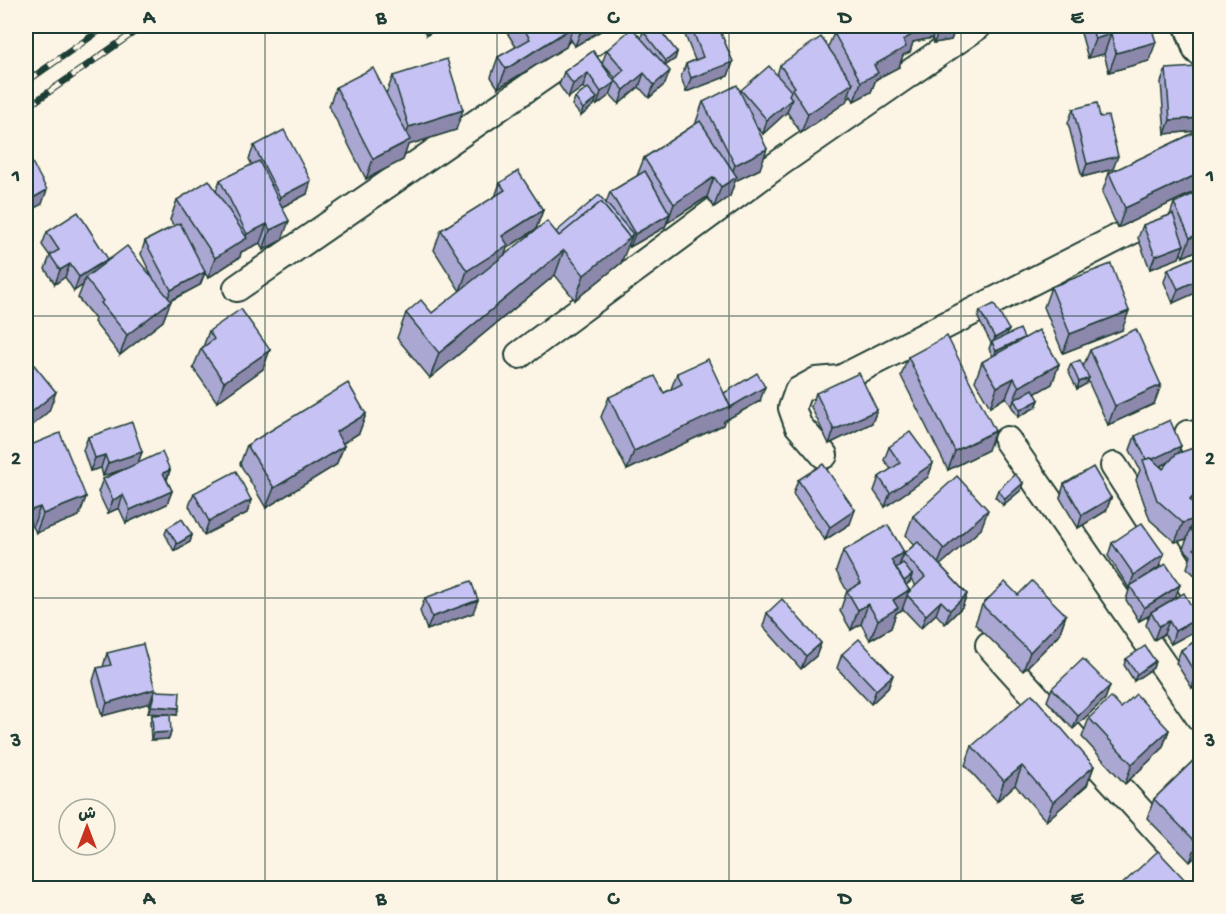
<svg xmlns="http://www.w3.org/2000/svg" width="1226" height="914" font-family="'Gochi Hand','Playpen Sans Arabic',sans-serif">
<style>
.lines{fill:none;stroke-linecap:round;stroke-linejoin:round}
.street-casing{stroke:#1f3d34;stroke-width:30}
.secondary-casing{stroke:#1f3d34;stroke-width:38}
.street{stroke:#fcf5e5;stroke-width:26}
.secondary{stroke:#fcf5e5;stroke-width:33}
.rail-casing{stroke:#1f3d34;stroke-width:7}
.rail{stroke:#fcf5e5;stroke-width:4.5;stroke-dasharray:14;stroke-linecap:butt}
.wall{fill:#aaa7d2;stroke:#1f3d34;stroke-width:1.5;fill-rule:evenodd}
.shaded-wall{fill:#8b88ab;stroke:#1f3d34;stroke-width:1.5}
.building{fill:#c6c2f4;stroke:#1f3d34;stroke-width:1.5}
.grid{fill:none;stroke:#1f3d34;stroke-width:1.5;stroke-opacity:0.55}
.neatline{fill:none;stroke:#1f3d34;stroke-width:2}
.grid-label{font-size:20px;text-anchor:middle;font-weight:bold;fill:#1f3d34}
</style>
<rect width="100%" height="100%" fill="#fcf5e5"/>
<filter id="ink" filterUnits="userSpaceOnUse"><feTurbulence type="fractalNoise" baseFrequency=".0167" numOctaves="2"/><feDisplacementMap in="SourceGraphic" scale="12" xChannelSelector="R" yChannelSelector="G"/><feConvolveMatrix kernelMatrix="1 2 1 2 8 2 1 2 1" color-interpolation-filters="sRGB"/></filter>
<g filter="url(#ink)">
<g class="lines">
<g class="street-casing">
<g id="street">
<path d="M 237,288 L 617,26"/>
<path d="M 519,355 L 781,162 L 978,26"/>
<path d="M 1188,434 L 1200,458"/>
<path d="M 1007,440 L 1200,718"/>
<path d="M 824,455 L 798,425 L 792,408 L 798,391 L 816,381 L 840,379 L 1200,196"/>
<path d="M 1114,466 L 1200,600"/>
<path d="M 989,645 L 1200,877"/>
</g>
</g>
<g class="secondary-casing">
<path id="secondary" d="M 1192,26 L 1200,48"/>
</g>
<use href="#street" class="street"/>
<use href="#secondary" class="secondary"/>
<g class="rail-casing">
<g id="rail">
<path d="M 26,82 L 106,26"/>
<path d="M 26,108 L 143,26"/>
</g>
</g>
<use href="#rail" class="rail"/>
</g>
<g class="wall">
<path d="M 420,26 L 441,26 L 427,35 Z"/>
<path d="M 503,26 L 609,26 L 575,46 L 570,38 L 566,47 L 498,88 L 491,77 L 498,57 L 516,47 Z"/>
<path d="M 689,26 L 718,26 L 733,62 L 728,76 L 686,92 L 681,77 L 686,64 L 695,60 L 685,35 Z"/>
<path d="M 847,26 L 956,26 L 956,27 L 951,40 L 934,43 L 932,38 L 913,42 L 910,52 L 903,55 L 899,67 L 876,79 L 871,92 L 854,101 L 849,93 L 846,102 L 801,133 L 787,112 L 763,134 L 756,126 L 760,169 L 735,181 L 730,196 L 714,207 L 707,197 L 667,223 L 665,227 L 630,247 L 629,245 L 626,249 L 621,263 L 575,300 L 555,275 L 430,378 L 397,338 L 406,313 L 432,313 L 460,291 L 434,250 L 441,230 L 495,197 L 500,183 L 543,210 L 536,229 L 507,248 L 505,255 L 556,232 L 606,203 L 610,192 L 637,176 L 644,158 L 697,123 L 696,122 L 703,102 L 740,93 L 741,90 L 777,75 L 780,65 L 828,47 L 834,33 Z"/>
<path d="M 1079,26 L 1151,26 L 1149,61 L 1109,72 L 1104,54 L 1088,58 Z"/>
<path d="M 643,31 L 677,52 L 675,59 L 665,66 L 665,84 L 649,98 L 639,87 L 619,104 L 610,94 L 597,105 L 595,103 L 594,105 L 581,116 L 572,105 L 575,98 L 585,90 L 583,87 L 568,98 L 559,85 L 564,72 L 593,51 L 613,80 L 615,78 L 602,63 L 607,50 L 641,38 Z"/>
<path d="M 1166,69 L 1195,131 L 1165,134 L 1161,82 Z"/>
<path d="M 393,76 L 456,130 L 408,145 L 403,160 L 366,179 L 329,106 L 336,87 L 386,94 Z"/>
<path d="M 1073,109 L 1113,169 L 1082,177 L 1068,123 Z"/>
<path d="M 1200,130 L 1200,189 L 1118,228 L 1102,193 L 1109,173 Z"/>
<path d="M 254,146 L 307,194 L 282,207 L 282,240 L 263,250 L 260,243 L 241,252 L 240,257 L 208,278 L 205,273 L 200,285 L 170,301 L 163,321 L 120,355 L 94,322 L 95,319 L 78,298 L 83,285 L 74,291 L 65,277 L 55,284 L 45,269 L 50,256 L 42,245 L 47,232 L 108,259 L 107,261 L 154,281 L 141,254 L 145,241 L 174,226 L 170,220 L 177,200 L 216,191 L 220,180 L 252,165 L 249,159 Z"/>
<path d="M 1200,191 L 1200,249 L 1183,257 L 1181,253 L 1179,258 L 1150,269 L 1138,238 L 1143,225 L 1170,215 L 1174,203 Z"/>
<path d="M 1200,255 L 1173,303 L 1164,282 L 1168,269 Z"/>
<path d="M 1051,287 L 1122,330 L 1063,353 L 1044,307 Z"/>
<path d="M 980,311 L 1007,335 L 1024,338 L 1059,364 L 1052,384 L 1035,393 L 1039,400 L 1036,407 L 1018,417 L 1006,397 L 990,407 L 975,381 L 982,362 L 993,356 L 989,349 L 991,343 L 978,318 Z"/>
<path d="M 209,331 L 263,369 L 217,402 L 193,368 L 201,349 L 203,347 Z"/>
<path d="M 1090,350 L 1161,385 L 1154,404 L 1108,425 L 1088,381 L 1086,384 L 1077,389 L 1068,371 L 1071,364 L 1083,367 Z"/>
<path d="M 908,357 L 988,450 L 948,470 L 901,376 Z"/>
<path d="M 677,373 L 724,393 L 760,401 L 724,421 L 723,425 L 627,470 L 601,417 L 609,397 L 664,393 L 671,389 Z"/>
<path d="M 816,393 L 877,410 L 872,423 L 829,444 L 811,407 Z"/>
<path d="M 366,414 L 359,433 L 342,444 L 344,446 L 336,465 L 266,508 L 240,464 L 247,445 Z"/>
<path d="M 1135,436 L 1178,453 L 1200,499 L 1195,505 L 1200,510 L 1200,583 L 1199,579 L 1187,568 L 1191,556 L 1183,548 L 1187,539 L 1175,542 L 1150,520 L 1136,480 L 1140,470 L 1130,450 ZM 1169,462 L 1163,469 L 1161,466 Z"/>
<path d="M 88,437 L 142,452 L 138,463 L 170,470 L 167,480 L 172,491 L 167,504 L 126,523 L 119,508 L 108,513 L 98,492 L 103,479 L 125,469 L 103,476 L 101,468 L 90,471 L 83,450 Z"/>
<path d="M 26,447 L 86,497 L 79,516 L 36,533 L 33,526 L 29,528 Z"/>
<path d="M 889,447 L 933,463 L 928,477 L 885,507 L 874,491 L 879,477 L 891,469 L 884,460 Z"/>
<path d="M 798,480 L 850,524 L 825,540 L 793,494 Z"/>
<path d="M 1023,483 L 1021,490 L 1003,505 L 995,497 L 998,490 Z"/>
<path d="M 1064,484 L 1111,498 L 1106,511 L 1078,528 L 1060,498 Z"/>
<path d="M 194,493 L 251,500 L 247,513 L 204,535 L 189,506 Z"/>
<path d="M 913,516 L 981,529 L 940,565 L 967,594 L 962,607 L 945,624 L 936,614 L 921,628 L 902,608 L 902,610 L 896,613 L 891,628 L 870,640 L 861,624 L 851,630 L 840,611 L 847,591 L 836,571 L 843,551 L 904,552 L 899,566 L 904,554 L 914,545 L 906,535 ZM 911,580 L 916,586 L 908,593 L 909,590 L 906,585 L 910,582 Z"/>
<path d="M 167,528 L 192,535 L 190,542 L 174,551 L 165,534 Z"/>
<path d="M 1112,543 L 1164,554 L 1159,567 L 1143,579 L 1175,598 L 1193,632 L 1171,644 L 1164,634 L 1154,640 L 1146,625 L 1150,615 L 1139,621 L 1126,600 L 1130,587 L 1129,588 L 1108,556 Z"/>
<path d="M 1018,595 L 1066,615 L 1059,635 L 1023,671 L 975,624 L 982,605 Z"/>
<path d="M 425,598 L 473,613 L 427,630 L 420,611 Z"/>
<path d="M 767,613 L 821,643 L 816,656 L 801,669 L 763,626 Z"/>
<path d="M 1200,638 L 1200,683 L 1192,688 L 1176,663 L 1181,650 Z"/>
<path d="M 107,653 L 155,691 L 177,715 L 148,713 L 150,703 L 102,716 L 93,681 L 97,668 L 103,667 Z"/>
<path d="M 842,654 L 893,675 L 888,688 L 871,704 L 837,668 Z"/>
<path d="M 1126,659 L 1155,661 L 1153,668 L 1134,681 L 1124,665 Z"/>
<path d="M 1110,686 L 1105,699 L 1073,729 L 1047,701 L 1052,688 Z"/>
<path d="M 1121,708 L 1169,730 L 1162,749 L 1125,784 L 1082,737 L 1089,718 Z"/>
<path d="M 152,715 L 171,732 L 169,739 L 151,740 L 150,722 Z"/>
<path d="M 972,746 L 1094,766 L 1087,785 L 1046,821 L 1015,785 L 997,801 L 965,765 Z"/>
<path d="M 1200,754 L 1200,852 L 1190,862 L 1147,818 L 1154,799 Z"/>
</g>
<g class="shaded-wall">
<path d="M 431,26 L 441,26 L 427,35 Z"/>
<path d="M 592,26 L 609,26 L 575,46 L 580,33 Z"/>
<path d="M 933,26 L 937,26 L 932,38 L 913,42 L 910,52 L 903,55 L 899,67 L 876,79 L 871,92 L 854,101 L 861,82 L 874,65 L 915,29 Z"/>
<path d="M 573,27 L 566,47 L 498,88 L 506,69 Z"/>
<path d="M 956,27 L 951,40 L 934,43 L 939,30 Z"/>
<path d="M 1111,34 L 1104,54 L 1088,58 L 1095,39 Z"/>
<path d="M 1156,42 L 1149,61 L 1109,72 L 1116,53 Z"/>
<path d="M 677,52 L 675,59 L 663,67 L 666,61 Z"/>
<path d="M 733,62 L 728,76 L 686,92 L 691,78 Z"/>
<path d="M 670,71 L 665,84 L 649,98 L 654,85 Z"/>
<path d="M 588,73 L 583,87 L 568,98 L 573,84 Z"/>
<path d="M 644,73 L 639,87 L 619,104 L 624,90 Z"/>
<path d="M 615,82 L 610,95 L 597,105 L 601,92 Z"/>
<path d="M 853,83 L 846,102 L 801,133 L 808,114 Z"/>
<path d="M 597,98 L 594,105 L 581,116 L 583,109 Z"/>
<path d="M 792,99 L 787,112 L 763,134 L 767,120 Z"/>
<path d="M 463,110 L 456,130 L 408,145 L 403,160 L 366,179 L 373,159 L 403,144 L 409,127 Z"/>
<path d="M 1200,118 L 1195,131 L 1165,134 L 1170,120 Z"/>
<path d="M 767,149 L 760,169 L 735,181 L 730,196 L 714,207 L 721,187 L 729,182 L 735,165 Z"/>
<path d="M 1118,156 L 1113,169 L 1082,177 L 1087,164 Z"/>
<path d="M 1200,173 L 1200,189 L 1118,228 L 1125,208 Z"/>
<path d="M 714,177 L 707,197 L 667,223 L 674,204 Z"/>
<path d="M 311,181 L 307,194 L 276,210 L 280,197 Z"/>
<path d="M 47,190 L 42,204 L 26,213 L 26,202 Z"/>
<path d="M 543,210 L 536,229 L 507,248 L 501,265 L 460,291 L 467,271 L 502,236 Z"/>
<path d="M 670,214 L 665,227 L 630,247 L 635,234 Z"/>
<path d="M 289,221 L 282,240 L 263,250 L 270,230 Z"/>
<path d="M 267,224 L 260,243 L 241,252 L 240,257 L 208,278 L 215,258 L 245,238 L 247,234 Z"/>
<path d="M 1200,233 L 1200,249 L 1183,257 L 1190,238 Z"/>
<path d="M 633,234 L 621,263 L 575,300 L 584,275 Z"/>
<path d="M 1184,245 L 1179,258 L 1150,269 L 1155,256 Z"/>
<path d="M 564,250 L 555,275 L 430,378 L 439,353 Z"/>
<path d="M 108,259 L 103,272 L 85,278 L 83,285 L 74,291 L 79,277 Z"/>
<path d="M 70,264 L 65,277 L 55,284 L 60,270 Z"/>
<path d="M 205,272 L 200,285 L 166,303 L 171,290 Z"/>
<path d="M 1200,279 L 1200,291 L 1173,303 L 1178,289 Z"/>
<path d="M 171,301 L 163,321 L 120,355 L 127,335 Z"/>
<path d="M 1129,311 L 1122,330 L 1063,353 L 1070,334 Z"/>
<path d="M 1009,330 L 1006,337 L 992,344 L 995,338 Z"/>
<path d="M 1024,338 L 994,358 L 996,351 Z"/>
<path d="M 270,350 L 263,369 L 217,402 L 224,382 Z"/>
<path d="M 1059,364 L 1052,384 L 1017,404 L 1014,400 L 1012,406 L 1019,387 Z"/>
<path d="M 1014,378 L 1006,397 L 990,407 L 997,387 Z"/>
<path d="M 1089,378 L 1086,384 L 1077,389 L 1079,382 Z"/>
<path d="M 1161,385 L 1154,404 L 1108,425 L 1115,406 Z"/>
<path d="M 765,387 L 760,401 L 724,421 L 723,425 L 627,470 L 634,451 Z"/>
<path d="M 56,392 L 49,411 L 26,431 L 26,417 Z"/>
<path d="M 1039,400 L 1036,407 L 1018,417 L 1020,410 Z"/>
<path d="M 877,410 L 872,423 L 829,444 L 834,430 Z"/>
<path d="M 366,414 L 359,433 L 329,452 L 336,432 Z"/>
<path d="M 995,431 L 988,450 L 948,470 L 955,451 Z"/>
<path d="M 344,446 L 336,465 L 266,508 L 274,488 Z"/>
<path d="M 1181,446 L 1176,459 L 1147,472 L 1147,461 Z"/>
<path d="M 142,452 L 137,465 L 103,476 L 108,463 Z"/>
<path d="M 105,455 L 101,468 L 90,471 L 95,458 Z"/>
<path d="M 933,463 L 928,477 L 885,507 L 890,493 Z"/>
<path d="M 170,470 L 165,483 L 163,473 Z"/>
<path d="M 1023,483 L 1021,490 L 1003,505 L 1005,499 Z"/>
<path d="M 1200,488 L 1200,499 L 1182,520 L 1190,500 Z"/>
<path d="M 172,491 L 167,504 L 126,523 L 130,510 Z"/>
<path d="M 123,495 L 119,508 L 108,513 L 113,500 Z"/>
<path d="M 86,497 L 79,516 L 36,533 L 43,514 Z"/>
<path d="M 1111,498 L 1106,511 L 1078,528 L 1082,515 Z"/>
<path d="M 251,500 L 247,513 L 204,535 L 209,521 Z"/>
<path d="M 40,507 L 33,526 L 29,528 L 26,538 L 26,512 Z"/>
<path d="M 855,510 L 850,524 L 825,540 L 830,527 Z"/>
<path d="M 988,510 L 981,529 L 936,569 L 944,549 Z"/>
<path d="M 1200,517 L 1190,529 L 1187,539 L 1175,542 L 1183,523 Z"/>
<path d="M 192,535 L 190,542 L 174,551 L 177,544 Z"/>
<path d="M 904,552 L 897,572 L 891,560 Z"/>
<path d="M 1164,554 L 1159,567 L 1129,588 L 1134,575 Z"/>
<path d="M 912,575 L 910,582 L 896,592 L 899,585 Z"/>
<path d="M 1180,585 L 1175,598 L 1151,612 L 1150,615 L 1139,621 L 1144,608 Z"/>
<path d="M 909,590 L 902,610 L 896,613 L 891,628 L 870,640 L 878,620 L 893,600 Z"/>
<path d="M 967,594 L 962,607 L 945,624 L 950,610 Z"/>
<path d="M 478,600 L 473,613 L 427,630 L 432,617 Z"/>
<path d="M 941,601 L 936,614 L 921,628 L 926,615 Z"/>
<path d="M 868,604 L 861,624 L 851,630 L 858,610 Z"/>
<path d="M 1066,615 L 1059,635 L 1023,671 L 1030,652 Z"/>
<path d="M 1198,618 L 1193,632 L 1171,644 L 1175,631 Z"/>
<path d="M 1169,621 L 1164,634 L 1154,640 L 1159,626 Z"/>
<path d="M 821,643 L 816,656 L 801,669 L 806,656 Z"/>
<path d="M 1155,661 L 1153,668 L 1134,681 L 1137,674 Z"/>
<path d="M 1200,672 L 1200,683 L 1192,688 L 1196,675 Z"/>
<path d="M 893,675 L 888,688 L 871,704 L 876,690 Z"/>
<path d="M 1110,686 L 1105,699 L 1073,729 L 1078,716 Z"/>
<path d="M 155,689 L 150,703 L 102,716 L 107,703 Z"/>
<path d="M 151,706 L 179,708 L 177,715 L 148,713 Z"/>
<path d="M 1169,730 L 1162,749 L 1125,784 L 1132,764 Z"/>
<path d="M 171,732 L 169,739 L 151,740 L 153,733 Z"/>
<path d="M 1022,766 L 1015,785 L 997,801 L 1004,781 Z"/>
<path d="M 1094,766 L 1087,785 L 1046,821 L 1053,802 Z"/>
<path d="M 1200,840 L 1200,852 L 1190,862 L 1197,843 Z"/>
</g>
<g class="building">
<path d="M 522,26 L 572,26 L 573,27 L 506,69 L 498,57 L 530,39 Z"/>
<path d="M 575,26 L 592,26 L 580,33 Z"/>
<path d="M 651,26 L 657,26 L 677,52 L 666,61 L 643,31 Z"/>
<path d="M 691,26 L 718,26 L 733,62 L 691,78 L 686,64 L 703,57 Z"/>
<path d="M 847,26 L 913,26 L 917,32 L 903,40 L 906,47 L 874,65 L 878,73 L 861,82 L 834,33 Z"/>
<path d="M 914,26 L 933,26 L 915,29 Z"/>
<path d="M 937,26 L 956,26 L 956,27 L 939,30 Z"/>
<path d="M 1091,26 L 1151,26 L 1156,42 L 1116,53 L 1111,34 L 1095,39 Z"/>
<path d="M 632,28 L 670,71 L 654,85 L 644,73 L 624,90 L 614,79 L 624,70 L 607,50 Z"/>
<path d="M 821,37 L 853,83 L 808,114 L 792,89 L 795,87 L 780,65 Z"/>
<path d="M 593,51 L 615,82 L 601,92 L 588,73 L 573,84 L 564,72 Z"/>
<path d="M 447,59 L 463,110 L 409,127 L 393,76 Z"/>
<path d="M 769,66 L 791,91 L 789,95 L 792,99 L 767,120 L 741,90 Z"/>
<path d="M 1196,67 L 1200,118 L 1170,120 L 1166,69 Z"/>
<path d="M 373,68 L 410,140 L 373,159 L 336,87 Z"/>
<path d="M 737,85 L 767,149 L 735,165 L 703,102 Z"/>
<path d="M 588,88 L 597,98 L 583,109 L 575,98 Z"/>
<path d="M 1097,103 L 1100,117 L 1108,116 L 1118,156 L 1087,164 L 1073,109 Z"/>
<path d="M 700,121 L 737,177 L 721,187 L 714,177 L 674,204 L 644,158 Z"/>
<path d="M 284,130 L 311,181 L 280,197 L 254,146 Z"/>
<path d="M 1200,130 L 1200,173 L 1125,208 L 1109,173 Z"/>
<path d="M 27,153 L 47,190 L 26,202 L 26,154 Z"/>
<path d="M 259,161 L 289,221 L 270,230 L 267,224 L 247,234 L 220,180 Z"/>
<path d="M 518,171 L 543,210 L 502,236 L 508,245 L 467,271 L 441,230 L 505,190 L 500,183 Z"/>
<path d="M 645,171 L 670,214 L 635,234 L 610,192 Z"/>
<path d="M 209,180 L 247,238 L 215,258 L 177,200 Z"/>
<path d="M 1200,191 L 1200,233 L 1190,238 L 1174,203 Z"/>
<path d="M 599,195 L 633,234 L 629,237 L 601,202 L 559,236 L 556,232 Z"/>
<path d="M 601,202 L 630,238 L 584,275 L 564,250 L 439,353 L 406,313 L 421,300 L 432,313 L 547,221 L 559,236 Z"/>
<path d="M 78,212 L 108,259 L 79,277 L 70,264 L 60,270 L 50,255 L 59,250 L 47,232 Z"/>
<path d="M 1173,214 L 1184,245 L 1155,256 L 1143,225 Z"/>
<path d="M 180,223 L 205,272 L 171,290 L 145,241 Z"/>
<path d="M 127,246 L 171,301 L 127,335 L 101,303 L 103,301 L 85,278 Z"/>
<path d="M 1200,255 L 1200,279 L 1178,289 L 1168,269 Z"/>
<path d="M 1111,264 L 1129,311 L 1070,334 L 1051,287 Z"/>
<path d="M 994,304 L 1009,330 L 995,338 L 980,311 Z"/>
<path d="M 241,309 L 270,350 L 224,382 L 201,349 L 214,339 L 209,331 Z"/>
<path d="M 1020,329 L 1024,338 L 996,351 L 992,342 Z"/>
<path d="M 1136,329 L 1161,385 L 1115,406 L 1090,350 Z"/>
<path d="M 1039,330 L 1059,364 L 1019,387 L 1014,378 L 997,387 L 982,362 Z"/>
<path d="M 947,336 L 995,431 L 955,451 L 908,357 Z"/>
<path d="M 26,355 L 56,392 L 26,417 Z"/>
<path d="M 708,359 L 730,406 L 634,451 L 609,397 L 655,376 L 664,393 L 682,384 L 677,373 Z"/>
<path d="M 1080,360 L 1089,378 L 1079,382 L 1071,364 Z"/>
<path d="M 757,373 L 765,387 L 729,408 L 730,406 L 724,393 Z"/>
<path d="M 859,373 L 877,410 L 834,430 L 816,393 Z"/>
<path d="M 348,383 L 366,414 L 336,432 L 344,446 L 274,488 L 247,445 Z"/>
<path d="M 1033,389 L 1039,400 L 1020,410 L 1014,400 Z"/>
<path d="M 1170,420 L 1181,446 L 1153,459 L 1151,458 L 1146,459 L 1135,436 Z"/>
<path d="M 132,422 L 142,452 L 108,463 L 105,455 L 95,458 L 88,437 Z"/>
<path d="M 910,432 L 933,463 L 890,493 L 879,477 L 900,463 L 889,447 Z"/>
<path d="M 60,433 L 86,497 L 43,514 L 40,507 L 26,512 L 31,524 L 26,526 L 26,447 Z"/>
<path d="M 1199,446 L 1200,449 L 1200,488 L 1190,500 L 1200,510 L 1200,517 L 1183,523 L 1157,500 L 1143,460 L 1151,458 L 1163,469 L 1176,454 Z"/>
<path d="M 162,452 L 170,470 L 163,473 L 172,491 L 130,510 L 123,495 L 113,500 L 103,479 Z"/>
<path d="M 823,464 L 855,510 L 830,527 L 798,480 Z"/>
<path d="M 1093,467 L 1111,498 L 1082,515 L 1064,484 Z"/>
<path d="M 236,471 L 251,500 L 209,521 L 194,493 Z"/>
<path d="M 1015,474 L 1023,483 L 1005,499 L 998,490 Z"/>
<path d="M 957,476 L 988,510 L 944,549 L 913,516 Z"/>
<path d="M 1200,517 L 1200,538 L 1190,529 Z"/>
<path d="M 182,519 L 192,535 L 177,544 L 167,528 Z"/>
<path d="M 1142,523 L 1164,554 L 1134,575 L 1112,543 Z"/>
<path d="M 888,525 L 904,552 L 891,560 L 909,590 L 893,600 L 898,608 L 878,620 L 868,604 L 858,610 L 847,591 L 861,583 L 843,551 Z"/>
<path d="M 1200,541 L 1200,554 L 1194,549 Z"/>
<path d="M 918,542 L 967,594 L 950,610 L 941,601 L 926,615 L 907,595 L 908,593 L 925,577 L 904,554 Z"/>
<path d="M 903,563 L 912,575 L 904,581 L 896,568 Z"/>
<path d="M 1166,564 L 1180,585 L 1144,608 L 1130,586 Z"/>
<path d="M 471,581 L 478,600 L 432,617 L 425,598 Z"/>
<path d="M 1032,581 L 1066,615 L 1030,652 L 982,605 L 1005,582 L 1018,595 Z"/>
<path d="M 1184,593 L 1198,618 L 1175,631 L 1169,621 L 1159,626 L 1151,612 Z"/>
<path d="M 782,599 L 821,643 L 806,656 L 767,613 Z"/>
<path d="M 1200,638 L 1200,672 L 1196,675 L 1181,650 Z"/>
<path d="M 859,639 L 893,675 L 876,690 L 842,654 Z"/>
<path d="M 143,644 L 155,689 L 107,703 L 97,668 L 111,665 L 107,653 Z"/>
<path d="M 1145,646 L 1155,661 L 1137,674 L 1126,659 Z"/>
<path d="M 1083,659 L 1110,686 L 1078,716 L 1052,688 Z"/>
<path d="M 155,691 L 180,692 L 179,708 L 151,706 Z"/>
<path d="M 1032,694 L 1094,766 L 1053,802 L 1022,766 L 1004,781 L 972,746 Z"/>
<path d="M 1136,694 L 1169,730 L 1132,764 L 1089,718 L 1111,697 L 1121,708 Z"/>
<path d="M 170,714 L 171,732 L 153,733 L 152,715 Z"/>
<path d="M 1200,754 L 1200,840 L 1197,843 L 1154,799 Z"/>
<path d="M 1158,851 L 1189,884 L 1183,888 L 1118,888 Z"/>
</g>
</g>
<path class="grid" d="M 265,26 L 265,888M 497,26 L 497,888M 729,26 L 729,888M 961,26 L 961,888M 26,316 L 1200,316M 26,598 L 1200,598"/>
<rect width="1226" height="914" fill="none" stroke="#fcf5e5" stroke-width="66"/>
<g transform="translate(87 827)"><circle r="28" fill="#fcf5e5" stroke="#a4ab9e" stroke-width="1.5"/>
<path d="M0-4.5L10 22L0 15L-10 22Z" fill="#c8321e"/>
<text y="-9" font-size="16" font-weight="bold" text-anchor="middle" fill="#1f3d34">ش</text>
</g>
<rect x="33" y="33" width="1160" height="848" class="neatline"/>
<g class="grid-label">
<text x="149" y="23">A</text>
<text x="381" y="23">B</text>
<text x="613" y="23">C</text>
<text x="845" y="23">D</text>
<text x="1077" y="23">E</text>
<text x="16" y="181">1</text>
<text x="1210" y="181">1</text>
<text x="16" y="464">2</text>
<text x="1210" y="464">2</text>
<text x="16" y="746">3</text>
<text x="1210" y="746">3</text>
<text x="149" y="904">A</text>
<text x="381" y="904">B</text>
<text x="613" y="904">C</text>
<text x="845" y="904">D</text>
<text x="1077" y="904">E</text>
</g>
</svg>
